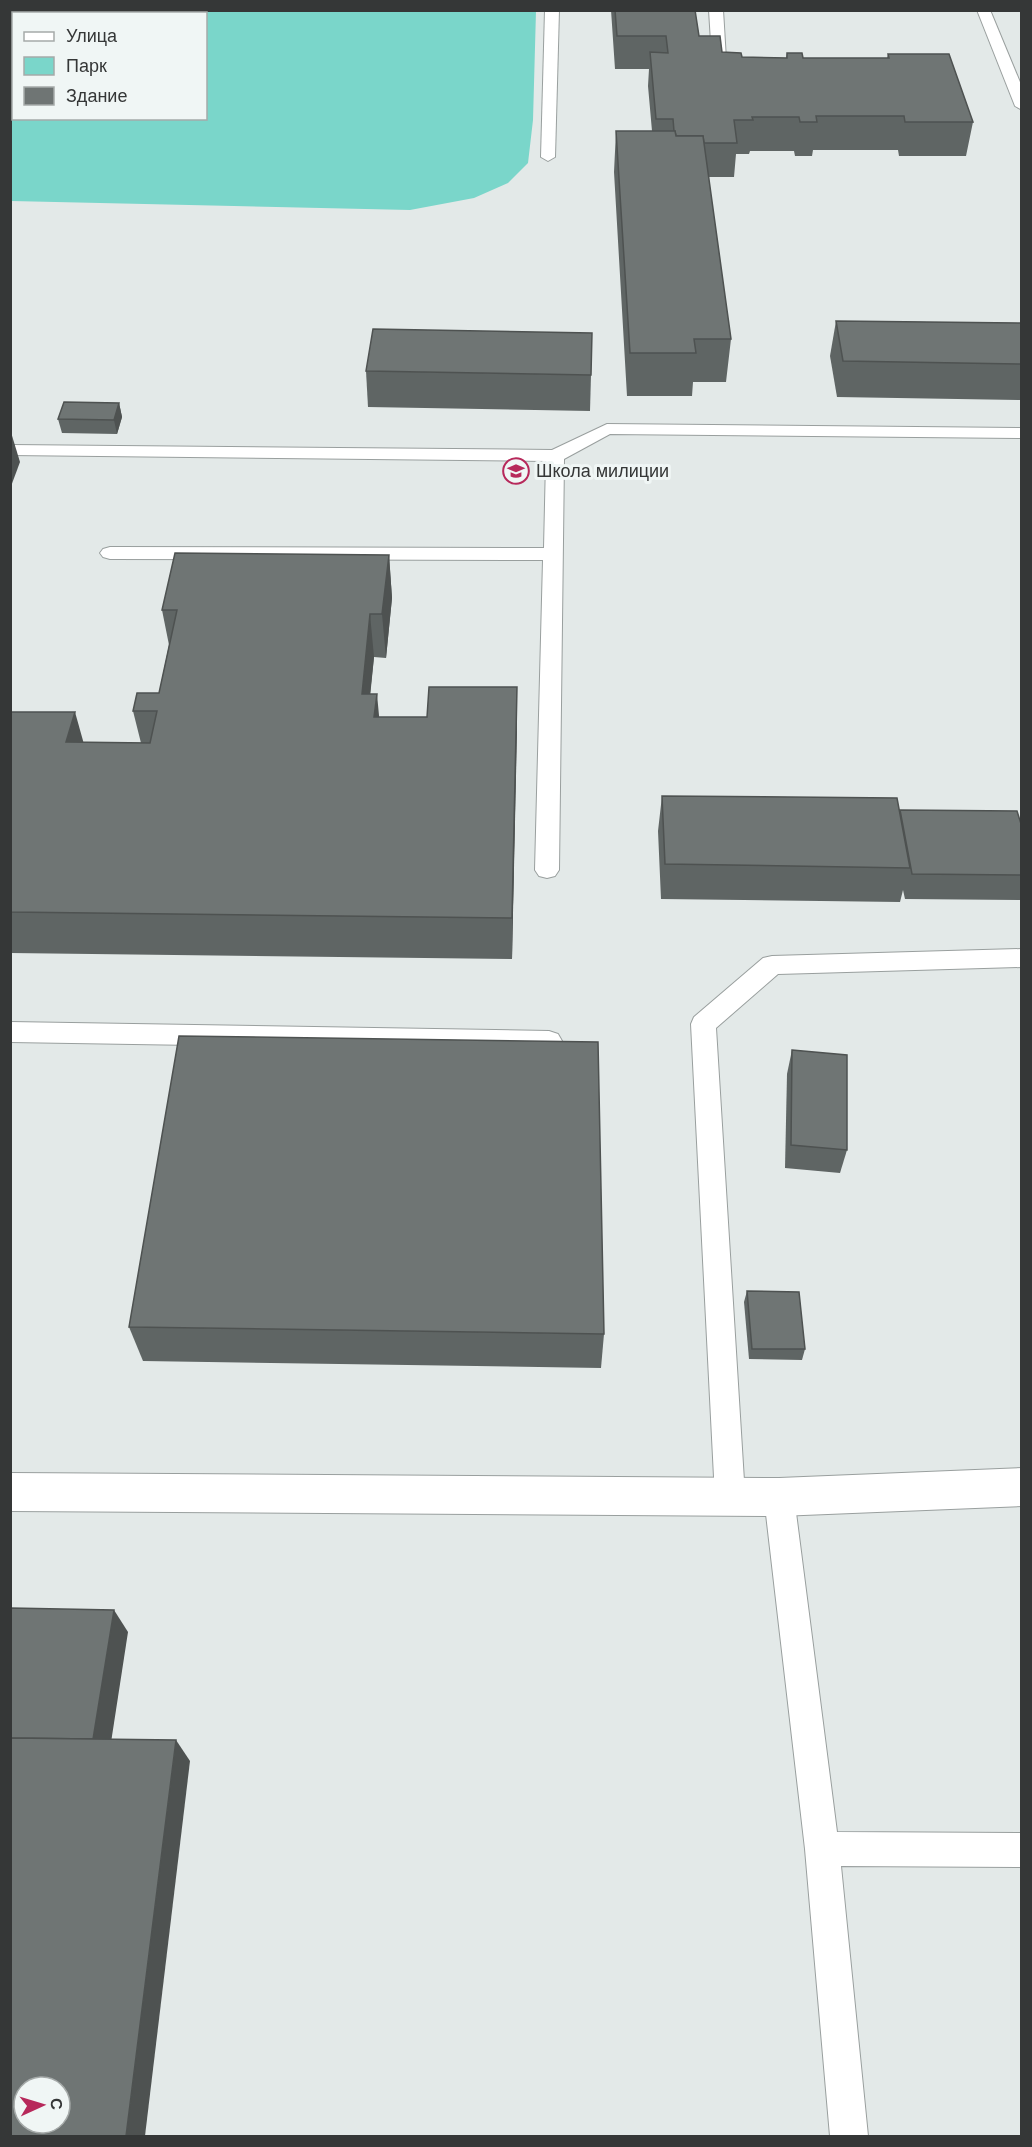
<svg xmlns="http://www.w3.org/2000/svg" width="1032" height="2147" font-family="Helvetica,sans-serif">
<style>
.green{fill:#7ad6ca}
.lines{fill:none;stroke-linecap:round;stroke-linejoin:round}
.service-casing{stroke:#999f9e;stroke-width:2}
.minor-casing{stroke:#999f9e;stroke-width:2}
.service{fill:#fff;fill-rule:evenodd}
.minor{fill:#fff;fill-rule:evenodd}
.wall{fill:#5f6564}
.shaded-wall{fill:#4e5251}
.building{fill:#6f7574;stroke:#4e5251;stroke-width:1.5;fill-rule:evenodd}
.labels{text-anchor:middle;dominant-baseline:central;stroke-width:6;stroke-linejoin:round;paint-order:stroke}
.far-poi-label{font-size:18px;fill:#353737;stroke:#f0f6f5;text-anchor:start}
</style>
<rect width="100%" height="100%" fill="#e3e9e8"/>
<path class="green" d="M 23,11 L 536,11 L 533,120 L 528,163 L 508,183 L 474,198 L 410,210 L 11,201 L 11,14 L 14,14 L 14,118 L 206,118 L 206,14 L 17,13 L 22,13 Z"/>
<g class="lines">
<g class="service-casing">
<g id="service">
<path d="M 545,10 L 559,10 L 555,157 L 548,161 L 541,157 Z"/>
<path d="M 709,10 L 723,10 L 726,59 L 719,63 L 712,59 Z"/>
<path d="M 977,10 L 990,10 L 1022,87 L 1022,110 L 1015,106 Z"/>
<path d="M 607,424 L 1022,428 L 1022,438 L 610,434 L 564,459 L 559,870 L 555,876 L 547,878 L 539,876 L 535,870 L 543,560 L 110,559 L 103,557 L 100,553 L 103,549 L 110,547 L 544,548 L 546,461 L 10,455 L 10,445 L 552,450 Z"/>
<path d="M 1022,949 L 1022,967 L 778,974 L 716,1028 L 745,1497 L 741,1507 L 730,1512 L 719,1507 L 715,1497 L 691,1024 L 694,1017 L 763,958 L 772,956 Z"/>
<path d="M 10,1022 L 549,1031 L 558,1034 L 562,1041 L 558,1048 L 549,1051 L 10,1042 Z"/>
<path d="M 779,1482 L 790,1487 L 794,1497 L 837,1832 L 1022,1833 L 1022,1867 L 841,1866 L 868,2136 L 830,2136 L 805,1849 L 764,1497 L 768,1487 Z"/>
</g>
</g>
<g class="minor-casing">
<path id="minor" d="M 1022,1468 L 1022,1506 L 779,1516 L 10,1511 L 10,1473 L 779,1478 Z"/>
</g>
<use href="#service" class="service"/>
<use href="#minor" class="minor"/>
</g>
<g class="wall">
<path d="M 611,10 L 695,10 L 699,36 L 722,52 L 742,57 L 786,58 L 787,53 L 803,58 L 887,58 L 888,54 L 973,122 L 966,156 L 899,156 L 898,150 L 813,150 L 812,156 L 795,156 L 794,151 L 750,151 L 749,154 L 736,154 L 734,177 L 708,177 L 731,339 L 726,382 L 693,382 L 692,396 L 627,396 L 614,172 L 616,131 L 652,131 L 648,86 L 649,69 L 615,69 Z"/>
<path d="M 836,321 L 1021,323 L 1022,400 L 837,397 L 830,356 Z"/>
<path d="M 366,371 L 591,375 L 590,411 L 368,407 Z"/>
<path d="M 119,403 L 122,417 L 117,434 L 62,433 L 58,419 Z"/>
<path d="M 389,555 L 392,598 L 386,658 L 374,657 L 370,694 L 379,717 L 427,717 L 517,687 L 512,959 L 10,953 L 10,712 L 83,742 L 141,743 L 133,711 L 159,693 L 169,645 L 162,610 Z"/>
<path d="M 662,796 L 900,813 L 900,810 L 1022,875 L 1022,900 L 905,899 L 903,890 L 900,902 L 661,899 L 658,831 Z"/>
<path d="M 792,1050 L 847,1150 L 840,1173 L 785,1168 L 787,1074 Z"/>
<path d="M 747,1291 L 805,1349 L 802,1360 L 749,1359 L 744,1302 Z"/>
<path d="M 129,1327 L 604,1334 L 601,1368 L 143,1361 Z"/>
</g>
<g class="shaded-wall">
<path d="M 119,403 L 122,417 L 117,434 L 114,420 Z"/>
<path d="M 10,429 L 20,462 L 10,489 Z"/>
<path d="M 389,555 L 392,598 L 386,658 L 382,614 Z"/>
<path d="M 370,614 L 374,657 L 366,737 L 362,694 Z"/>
<path d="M 517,687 L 517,731 L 512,959 L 512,918 Z"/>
<path d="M 377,694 L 381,737 L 374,717 Z"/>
<path d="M 75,712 L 87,755 L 66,742 Z"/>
<path d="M 114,1610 L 128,1632 L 108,1762 L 92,1744 Z"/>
<path d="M 176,1740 L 190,1761 L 145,2136 L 126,2136 Z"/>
</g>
<g class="building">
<path d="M 615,10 L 695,10 L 699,36 L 720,36 L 722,52 L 741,53 L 742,57 L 787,58 L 787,53 L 802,53 L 803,58 L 889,58 L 888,54 L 949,54 L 973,122 L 905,122 L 904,116 L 816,116 L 817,122 L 800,122 L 799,117 L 752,117 L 753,120 L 734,120 L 737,143 L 704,143 L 703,136 L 676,136 L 675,131 L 674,131 L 673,119 L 656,119 L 650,52 L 668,53 L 666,36 L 617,36 Z"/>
<path d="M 616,131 L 675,131 L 676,136 L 703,136 L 731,339 L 694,339 L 696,353 L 630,353 Z"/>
<path d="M 836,321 L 1021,323 L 1022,364 L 843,361 Z"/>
<path d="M 373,329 L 592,333 L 591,375 L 366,371 Z"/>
<path d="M 64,402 L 119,403 L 114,420 L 58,419 Z"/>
<path d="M 175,553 L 389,555 L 382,614 L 370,614 L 362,694 L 377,694 L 374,717 L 427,717 L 429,687 L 517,687 L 512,918 L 10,912 L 10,712 L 75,712 L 66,742 L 150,743 L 157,711 L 133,711 L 137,693 L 159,693 L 177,610 L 162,610 Z"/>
<path d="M 662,796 L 897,798 L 910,868 L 665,864 Z"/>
<path d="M 900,810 L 1017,811 L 1022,827 L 1022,875 L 912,874 Z"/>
<path d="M 179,1036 L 598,1042 L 604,1334 L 129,1327 Z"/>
<path d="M 792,1050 L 847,1055 L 847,1150 L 791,1145 Z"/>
<path d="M 747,1291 L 799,1292 L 805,1349 L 752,1349 Z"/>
<path d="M 10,1608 L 114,1610 L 93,1739 L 10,1738 Z"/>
<path d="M 10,1738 L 176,1740 L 126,2136 L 10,2136 ZM 24,2087 L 60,2087 L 60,2123 L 24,2123 Z"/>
</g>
<defs>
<g id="university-ring" transform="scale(1.35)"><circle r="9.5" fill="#f0f6f5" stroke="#b7295b" stroke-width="1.5"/><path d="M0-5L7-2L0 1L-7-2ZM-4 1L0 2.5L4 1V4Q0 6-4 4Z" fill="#b7295b"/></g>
</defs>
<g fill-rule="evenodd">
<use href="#university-ring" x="516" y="471"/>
</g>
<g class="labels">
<g class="far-poi-label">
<text x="536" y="471">Школа милиции</text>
</g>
</g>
<rect width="1032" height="2147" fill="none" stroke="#353737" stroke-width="24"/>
<rect x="12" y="12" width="195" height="108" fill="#f0f6f5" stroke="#a5aaa9" stroke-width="1.5"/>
<rect x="24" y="32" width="30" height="9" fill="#ffffff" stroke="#a5aaa9" stroke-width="1.5"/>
<text x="66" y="42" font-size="18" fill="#353737">Улица</text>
<rect x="24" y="57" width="30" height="18" fill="#7ad6ca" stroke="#a5aaa9" stroke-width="1.5"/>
<text x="66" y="72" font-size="18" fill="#353737">Парк</text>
<rect x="24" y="87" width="30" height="18" fill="#6f7574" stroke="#a5aaa9" stroke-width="1.5"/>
<text x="66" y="102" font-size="18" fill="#353737">Здание</text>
<g transform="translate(42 2105) rotate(86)"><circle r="28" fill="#f0f6f5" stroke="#a5aaa9" stroke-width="1.5"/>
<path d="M0-4.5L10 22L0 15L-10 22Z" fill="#b7295b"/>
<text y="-9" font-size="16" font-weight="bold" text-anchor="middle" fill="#353737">С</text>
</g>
</svg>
